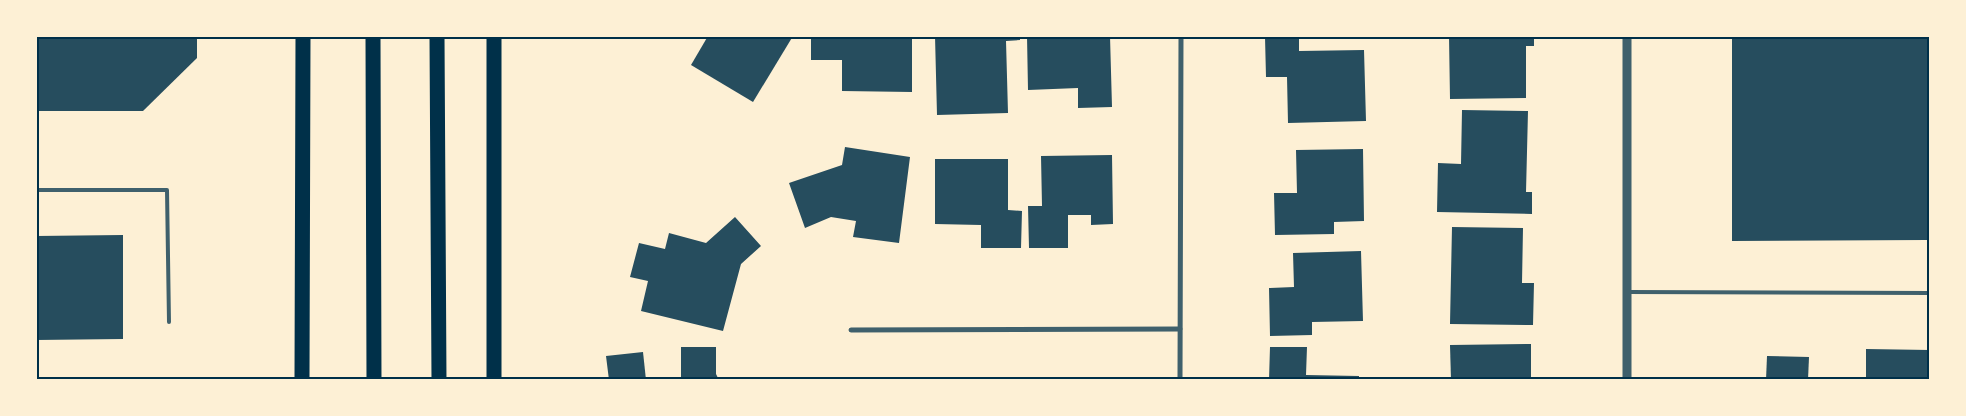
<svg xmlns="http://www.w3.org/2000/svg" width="1966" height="416" font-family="Montserrat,sans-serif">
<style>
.building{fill:#264d5e}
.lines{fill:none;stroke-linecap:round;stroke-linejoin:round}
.service{stroke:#3f606c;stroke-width:4}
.minor{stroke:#3f606c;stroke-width:5}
.tertiary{stroke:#3f606c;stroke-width:9}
.motorway{stroke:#003049;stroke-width:15}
.neatline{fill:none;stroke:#003049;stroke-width:2}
</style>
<rect width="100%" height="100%" fill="#fdf0d5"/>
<g class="building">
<path d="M 36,36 L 197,36 L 197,58 L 143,111 L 36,111 Z"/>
<path d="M 708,36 L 793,36 L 753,102 L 691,65 Z"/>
<path d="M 811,36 L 912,36 L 912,92 L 842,91 L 842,60 L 811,60 Z"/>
<path d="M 935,36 L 1020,36 L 1020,40 L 1006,41 L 1008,113 L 937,115 Z"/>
<path d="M 1027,36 L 1110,36 L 1112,107 L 1078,108 L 1078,88 L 1028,90 Z"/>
<path d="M 1299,36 L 1299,51 L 1364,50 L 1366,121 L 1288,123 L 1287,77 L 1266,77 L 1265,37 Z"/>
<path d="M 1449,36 L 1534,36 L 1534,46 L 1526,46 L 1526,98 L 1450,99 Z"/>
<path d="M 1732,36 L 1927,36 L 1927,240 L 1732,241 Z"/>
<path d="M 1462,110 L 1528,111 L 1526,192 L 1532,192 L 1532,214 L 1437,212 L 1438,163 L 1461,164 Z"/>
<path d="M 845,147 L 910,157 L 899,243 L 853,237 L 856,221 L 831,217 L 805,228 L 789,183 L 842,165 Z"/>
<path d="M 1363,149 L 1364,221 L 1334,222 L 1334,234 L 1275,235 L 1274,193 L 1297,193 L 1296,150 Z"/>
<path d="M 1112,155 L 1113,224 L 1091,225 L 1091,215 L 1068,215 L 1068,248 L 1029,248 L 1028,206 L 1042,206 L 1041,156 Z"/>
<path d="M 935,159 L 1008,159 L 1008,210 L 1022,211 L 1021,248 L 981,248 L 981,225 L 935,224 Z"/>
<path d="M 735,217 L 761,246 L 741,264 L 723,331 L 641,311 L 648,281 L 630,277 L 639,243 L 665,249 L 669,233 L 706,243 Z"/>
<path d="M 1452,227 L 1523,228 L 1522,283 L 1534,283 L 1533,325 L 1450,324 Z"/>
<path d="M 123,235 L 123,339 L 36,340 L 36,236 Z"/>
<path d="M 1361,251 L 1363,321 L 1312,322 L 1312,335 L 1270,336 L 1269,288 L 1294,287 L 1293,253 Z"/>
<path d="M 1531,344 L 1531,380 L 1451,380 L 1450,345 Z"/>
<path d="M 681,347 L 716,347 L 716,374 L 719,380 L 681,380 Z"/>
<path d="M 1270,347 L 1307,347 L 1306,375 L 1359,376 L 1359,380 L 1269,380 Z"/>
<path d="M 1866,349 L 1930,350 L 1930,380 L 1866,380 Z"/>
<path d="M 643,352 L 646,380 L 609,380 L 606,356 Z"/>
<path d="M 1767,356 L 1809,357 L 1808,380 L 1766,380 Z"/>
</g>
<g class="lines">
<g class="service">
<path d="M 36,190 L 167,190 L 169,322"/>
<path d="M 1627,292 L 1930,293"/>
</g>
<g class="minor">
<path d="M 851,330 L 1180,329"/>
<path d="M 1180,380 L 1181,36"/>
</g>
<path class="tertiary" d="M 1627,36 L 1627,380"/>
<g class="motorway">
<path d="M 373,36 L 374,380"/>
<path d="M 437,36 L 439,380"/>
<path d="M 494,36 L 494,380"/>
<path d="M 302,380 L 303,36"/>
</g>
</g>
<rect width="1966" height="416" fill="none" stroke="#fdf0d5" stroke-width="75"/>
<rect x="38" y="38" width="1890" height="340" class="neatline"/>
</svg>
